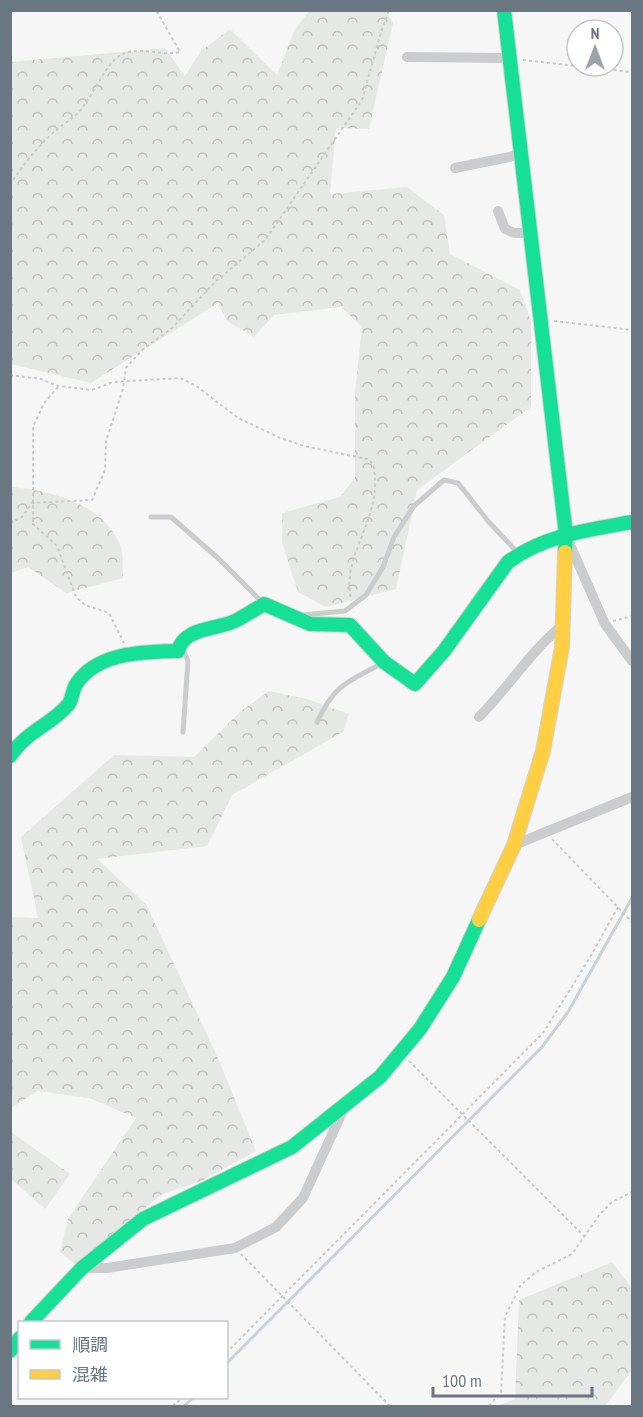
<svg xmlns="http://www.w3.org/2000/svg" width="643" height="1417" font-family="'PT Sans Narrow','Noto Sans JP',sans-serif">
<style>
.forest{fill:url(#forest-crowns)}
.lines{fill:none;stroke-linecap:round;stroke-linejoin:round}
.stream{stroke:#cbd1d4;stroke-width:3}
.fast-casing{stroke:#d2d3d3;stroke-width:16}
.slow-casing{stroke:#d2d3d3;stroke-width:16}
.path{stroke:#c8c9ca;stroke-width:2;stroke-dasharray:3 3;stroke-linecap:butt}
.lane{stroke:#cbcccd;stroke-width:5}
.street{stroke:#cbcccd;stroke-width:10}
.fast{stroke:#16e098;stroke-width:14}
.slow{stroke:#ffcf43;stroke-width:14}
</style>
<defs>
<pattern id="forest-crowns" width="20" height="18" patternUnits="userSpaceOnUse" patternTransform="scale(1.5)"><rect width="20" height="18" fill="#e5e8e4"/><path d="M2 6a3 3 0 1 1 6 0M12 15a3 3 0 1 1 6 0" fill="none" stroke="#bec1be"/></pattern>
</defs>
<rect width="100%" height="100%" fill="#f6f6f6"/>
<g class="forest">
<path d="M 309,11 L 386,11 L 393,23 L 369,129 L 336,128 L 330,194 L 407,187 L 444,215 L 450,254 L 520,290 L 531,321 L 531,407 L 417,490 L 396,589 L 326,607 L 298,592 L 282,542 L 282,513 L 340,497 L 355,478 L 355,392 L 362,327 L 341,307 L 274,315 L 254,337 L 227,321 L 218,303 L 91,383 L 11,364 L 11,62 L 165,48 L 185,76 L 201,51 L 230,29 L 277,75 L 294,31 Z"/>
<path d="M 11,487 C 50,490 104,504 120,545 C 124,554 122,568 123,578 L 66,593 L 28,567 L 11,573 Z"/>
<path d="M 269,691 L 307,699 L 349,714 L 343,732 L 232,795 L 207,846 L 97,859 L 146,904 L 217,1056 L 256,1151 L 201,1181 L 161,1195 L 76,1265 L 60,1252 L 68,1219 L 136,1118 L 89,1098 L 38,1091 L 11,1108 L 11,917 L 38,918 L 21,837 L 114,755 L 194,757 L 241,711 Z"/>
<path d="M 11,1132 L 70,1174 L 45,1209 L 11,1179 Z"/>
<path d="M 612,1262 L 632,1288 L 632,1370 L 605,1406 L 497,1406 L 515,1399 L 519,1300 Z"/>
</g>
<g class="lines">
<g class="stream">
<path d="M 226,1364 L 542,1047 L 568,1012 L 632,898"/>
<path d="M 184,1406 L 193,1398"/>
</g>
<g class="fast-casing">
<g id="fast">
<path d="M 504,10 L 566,535 L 565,552"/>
<path d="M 10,756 C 28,730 51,725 68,705 C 73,699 72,689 77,683 C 98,652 144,652 178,651 C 184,627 216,630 235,621 C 245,616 254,610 264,604 L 310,624 L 350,625 L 384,662 L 415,684 L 444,651 L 508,562 C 545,535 588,530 632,522"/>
<path d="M 31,1322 L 82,1268 L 143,1219 L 292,1147 L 380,1077 L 420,1029 L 453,977 L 479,920"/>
<path d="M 10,1351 L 20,1338"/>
</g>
</g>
<g class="slow-casing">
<path id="slow" d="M 479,920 L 514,845 L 543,751 L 562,647 L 565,552"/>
</g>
<g class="path">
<path d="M 523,60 L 577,66"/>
<path d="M 578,66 L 632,72"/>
<path d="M 10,185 C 23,165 37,147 55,131 C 64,123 75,118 83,107 C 93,94 107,62 121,55 C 140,45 162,57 180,52 L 156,10"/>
<path d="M 554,321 L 632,330"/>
<path d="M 10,375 L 41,379 L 58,386 L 92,390 L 113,382 L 180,378 L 195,385 L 238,418 L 278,437 L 304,446 L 367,459 L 373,464 C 385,518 341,552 351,598"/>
<path d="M 58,387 L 44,403 L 33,427 L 33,524 L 57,546 L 76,597 L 85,605 L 109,613 L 124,643"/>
<path d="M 10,523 L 22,517 L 32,503 L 92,500 L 105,470 L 106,441 L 123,389 L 126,368 L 142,350 L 172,328 L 215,282 L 265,240 L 362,100 L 382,29 L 389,10"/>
<path d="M 613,621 L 632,616"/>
<path d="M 552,839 L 632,922"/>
<path d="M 409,1061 L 585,1237"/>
<path d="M 241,1254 L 390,1406"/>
<path d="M 226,1353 L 543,1033 L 589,959 L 618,907"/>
<path d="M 173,1406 L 182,1398"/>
<path d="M 489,1406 L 501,1392 L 505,1317 L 520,1286 L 536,1272 L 572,1254 L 600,1214 L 612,1202 L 632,1192"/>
</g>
<g class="lane">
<path d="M 151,517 L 171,517 L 219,559 L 263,603"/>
<path d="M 302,615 L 345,611 L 366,595 L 383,567 L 394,537 L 414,506 L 444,480 L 458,483 L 488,521 L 518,553"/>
<path d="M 180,652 L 185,654 L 188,661 L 183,732"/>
<path d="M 317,722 C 335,684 347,682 383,663"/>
</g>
<g class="street">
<path d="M 407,57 L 508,58"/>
<path d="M 455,168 L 519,155"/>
<path d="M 498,211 L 505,229 L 514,233 L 530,233"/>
<path d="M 567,538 L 605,624 L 632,661"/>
<path d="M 479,717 C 509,687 531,650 564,624"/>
<path d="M 514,845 L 632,797"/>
<path d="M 82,1268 L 107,1268 L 235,1248 L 276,1227 L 303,1198 L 345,1106"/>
</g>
<use href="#fast" class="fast"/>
<use href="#slow" class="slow"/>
</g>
<rect width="643" height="1417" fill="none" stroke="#6a7682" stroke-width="24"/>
<rect x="18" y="1321" width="210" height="78" fill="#ffffff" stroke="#c3c8cd" stroke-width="1.5"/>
<rect x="30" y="1340" width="30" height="9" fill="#16e098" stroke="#c3c8cd" stroke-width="1.5"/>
<text x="72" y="1351" font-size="18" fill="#6a7682">順調</text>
<rect x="30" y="1370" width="30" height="9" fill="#ffcf43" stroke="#c3c8cd" stroke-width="1.5"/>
<text x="72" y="1381" font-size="18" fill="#6a7682">混雑</text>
<g transform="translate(595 48)"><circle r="28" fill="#ffffff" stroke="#c3c8cd" stroke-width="1.5"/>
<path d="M0-4.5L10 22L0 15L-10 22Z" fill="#9ba3ab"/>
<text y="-9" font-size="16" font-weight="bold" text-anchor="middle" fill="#6a7682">N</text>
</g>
<path d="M433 1387v9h159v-9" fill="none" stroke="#6a7682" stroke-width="3"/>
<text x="442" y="1387" font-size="18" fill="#6a7682" stroke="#ffffff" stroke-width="4.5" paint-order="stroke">100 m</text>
</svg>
